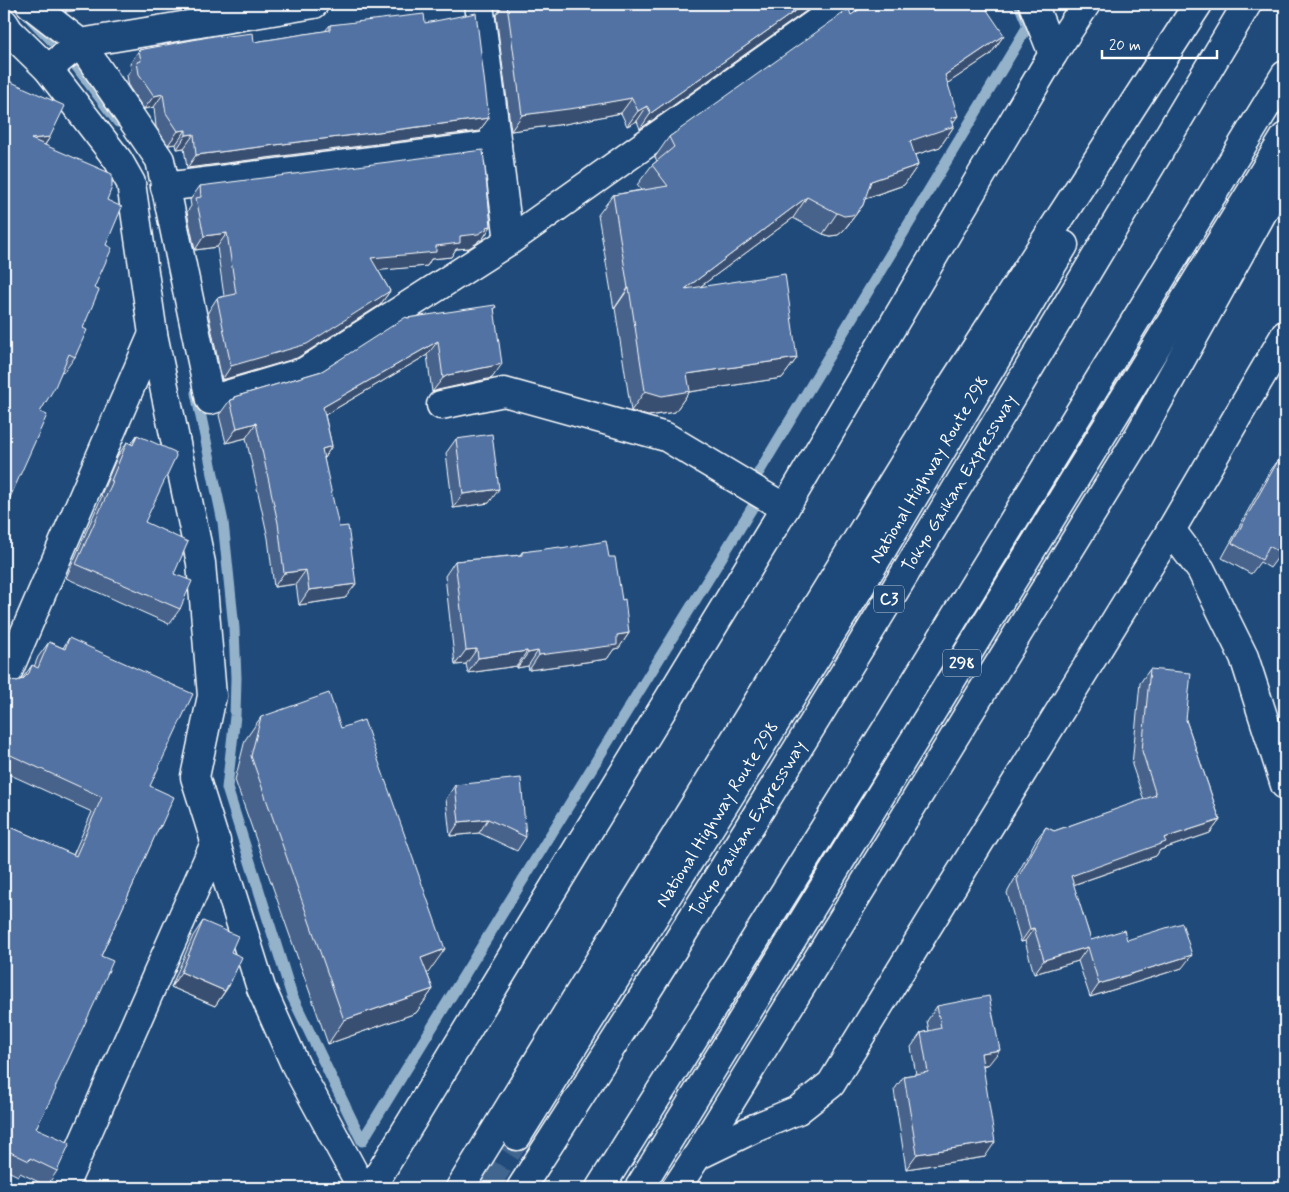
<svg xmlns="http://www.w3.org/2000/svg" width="1289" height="1192" font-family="Mynerve,sans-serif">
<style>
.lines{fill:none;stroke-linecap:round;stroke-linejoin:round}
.stream{stroke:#95b2cb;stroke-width:11}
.highway-tunnel{stroke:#41658e;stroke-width:28;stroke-dasharray:28 14;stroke-linecap:butt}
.minor-casing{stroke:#fff;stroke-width:31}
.highway-casing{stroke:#fff;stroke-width:31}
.minor{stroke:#1f4a7a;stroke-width:28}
.highway{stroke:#1f4a7a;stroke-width:28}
.wall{fill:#46628b;stroke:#fff}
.shaded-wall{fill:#395071;stroke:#fff}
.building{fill:#5172a2;stroke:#fff}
.labels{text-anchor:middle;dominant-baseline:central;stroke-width:4;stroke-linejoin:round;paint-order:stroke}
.shield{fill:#1f4a7a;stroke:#bcc9d7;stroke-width:1}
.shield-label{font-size:16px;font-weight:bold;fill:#fff}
.street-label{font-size:18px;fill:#fff;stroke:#1f4a7a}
</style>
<rect width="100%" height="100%" fill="#1f4a7a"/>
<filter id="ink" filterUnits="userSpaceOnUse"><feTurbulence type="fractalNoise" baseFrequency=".02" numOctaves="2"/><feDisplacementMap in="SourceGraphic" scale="10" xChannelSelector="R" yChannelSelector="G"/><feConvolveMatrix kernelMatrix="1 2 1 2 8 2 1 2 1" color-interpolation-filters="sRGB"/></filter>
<g filter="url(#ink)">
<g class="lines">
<g class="stream">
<path d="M 30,18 L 77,67 L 118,122"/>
<path d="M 196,393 L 223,522 L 234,628 L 236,678 L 235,716 L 227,788 L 292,996 L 362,1141 L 752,508"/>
<path d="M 759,472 L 1028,26 L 1019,4"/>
</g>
<path class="highway-tunnel" d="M 484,1188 L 517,1136"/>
<g class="minor-casing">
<g id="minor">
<path d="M 30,4 L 80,43 L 160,160 L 210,400 L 304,372 L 509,241 L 843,4"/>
<path d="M 479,4 L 509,241"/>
<path d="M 1033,4 L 1053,54"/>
<path d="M 4,23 L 9,31 L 48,69 L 118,160 L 131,183 L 153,334 L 201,563 L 212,696 L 195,777 L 261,988 L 295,1064 L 362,1188"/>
<path d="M 48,69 L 80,43 L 314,4"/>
<path d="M 165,187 L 497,145"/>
<path d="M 441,405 L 504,392 L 666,437 L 785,508"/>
<path d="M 1171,530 L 1201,570 L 1244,657 L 1285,785"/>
<path d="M 4,681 L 153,334"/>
<path d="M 697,1156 L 757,1127 L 798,1110 L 831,1084 L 1171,530 L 1285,335"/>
<path d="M 63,1188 L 216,841"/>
<path d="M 371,1188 L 785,508 L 1053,54 L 1086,4"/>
</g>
</g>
<g class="highway-casing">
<g id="highway">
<path id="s1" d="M 517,1136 L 855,595 L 1064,245"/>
<path d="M 460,1188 L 951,387 L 1198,4"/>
<path id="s2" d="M 521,1188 C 772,799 1010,402 1247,4"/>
<path d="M 600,1188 L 889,725 L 1285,75"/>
<path d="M 639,1188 L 1285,137"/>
<path d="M 676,1188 L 697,1156 L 1136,441 L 1285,172"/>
</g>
</g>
<use href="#minor" class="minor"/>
<use href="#highway" class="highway"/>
</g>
<g class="wall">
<path d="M 55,4 L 116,4 L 65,12 Z"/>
<path d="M 504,4 L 816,4 L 640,129 L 637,121 L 627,126 L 621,113 L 565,124 L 511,131 L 496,15 Z"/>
<path d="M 851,15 L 1004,35 L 990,55 L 948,83 L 953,123 L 954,126 L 940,147 L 915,155 L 918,165 L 904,185 L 865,199 L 863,205 L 848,225 L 843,231 L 838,235 L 830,236 L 823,234 L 793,218 L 701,286 L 797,358 L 782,378 L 689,392 L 675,412 L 648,416 L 631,411 L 615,308 L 614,309 L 598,215 L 613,195 L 641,190 L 637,185 L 652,165 L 657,161 L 655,157 L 669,137 Z"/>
<path d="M 425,23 L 489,118 L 479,131 L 187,168 L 184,148 L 177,149 L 176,144 L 168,145 L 156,127 L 154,107 L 144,109 L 129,87 L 127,75 L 131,70 L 130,64 L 139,50 L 219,37 L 254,42 L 325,31 L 330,25 Z"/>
<path d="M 9,81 L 50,137 L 45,145 L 107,200 L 106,245 L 94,288 L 75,357 L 64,372 L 62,371 L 40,412 L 4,511 L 4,89 Z"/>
<path d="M 200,186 L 491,226 L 482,240 L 479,240 L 477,243 L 469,248 L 456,249 L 451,257 L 431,259 L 427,266 L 378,270 L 390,291 L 380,305 L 297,358 L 222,380 L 208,312 L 217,298 L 224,296 L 217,247 L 195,250 L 187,212 L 191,206 L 190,200 Z"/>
<path d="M 496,307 L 494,310 L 492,378 L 438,390 L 432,392 L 427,355 L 325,415 L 332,446 L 324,458 L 345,598 L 299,605 L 296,584 L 274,587 L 268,538 L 246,438 L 226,443 L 219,415 L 230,400 L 233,399 L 234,397 L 322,371 L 407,318 Z"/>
<path d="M 137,435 L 145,522 L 174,574 L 180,609 L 169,624 L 66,578 L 102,496 L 101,495 L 117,457 L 127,442 L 131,444 Z"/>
<path d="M 456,439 L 489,503 L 453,508 L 446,453 Z"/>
<path d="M 1279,459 L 1281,553 L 1270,568 L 1260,562 L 1251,574 L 1222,558 L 1268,474 Z"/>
<path d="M 561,549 L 609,557 L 622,600 L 629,633 L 619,648 L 614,649 L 607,659 L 529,670 L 528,666 L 517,668 L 517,666 L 468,673 L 466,664 L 455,665 L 445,576 L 455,561 L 520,555 L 522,552 Z"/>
<path d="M 69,638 L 150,786 L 161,826 L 157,831 L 101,956 L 36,1128 L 57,1171 L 47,1186 L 20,1173 L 18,1176 L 4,1169 L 4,824 L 73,855 L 92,812 L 4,772 L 4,677 L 9,680 L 17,681 L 22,679 L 32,665 L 34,667 L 38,657 L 49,642 L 63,648 Z"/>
<path d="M 1150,669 L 1186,720 L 1220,820 L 1210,833 L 1160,850 L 1156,856 L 1073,885 L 1091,940 L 1127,940 L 1182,968 L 1090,997 L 1078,961 L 1034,974 L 1025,941 L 1021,942 L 1007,893 L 1036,840 L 1046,827 L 1054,831 L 1144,800 L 1132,765 L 1140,683 Z"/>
<path d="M 261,717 L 428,973 L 427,973 L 433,989 L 416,1013 L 328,1044 L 235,780 L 245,740 Z"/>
<path d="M 455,785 L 526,837 L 517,851 L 479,833 L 450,836 L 446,799 Z"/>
<path d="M 203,921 L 231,952 L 229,986 L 215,1006 L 171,987 L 193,936 Z"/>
<path d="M 937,1006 L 989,1064 L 983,1066 L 985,1157 L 906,1169 L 894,1090 L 904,1076 L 916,1074 L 911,1047 L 921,1033 L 929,1031 L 927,1021 Z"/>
</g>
<g class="shaded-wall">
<path d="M 71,4 L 116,4 L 65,12 Z"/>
<path d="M 805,4 L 816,4 L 640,129 L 651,113 Z"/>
<path d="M 1004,35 L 990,55 L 930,95 L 945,75 Z"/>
<path d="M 163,94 L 154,107 L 144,109 L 154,96 Z"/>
<path d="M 632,98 L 621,113 L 565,124 L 511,131 L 522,115 Z"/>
<path d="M 647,106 L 637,121 L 627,126 L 638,111 Z"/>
<path d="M 958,116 L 949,128 L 954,126 L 940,147 L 896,161 L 910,141 L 951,118 Z"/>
<path d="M 489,118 L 479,131 L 187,168 L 196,155 Z"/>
<path d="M 186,130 L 176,144 L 168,145 L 178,131 Z"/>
<path d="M 194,134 L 184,148 L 177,149 L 186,135 Z"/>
<path d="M 50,137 L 40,152 L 31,139 Z"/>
<path d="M 918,165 L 904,185 L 857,201 L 871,181 Z"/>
<path d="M 807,197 L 793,218 L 670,309 L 685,289 Z"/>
<path d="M 863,205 L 843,231 L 838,235 L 830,236 L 823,234 L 837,213 Z"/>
<path d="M 491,226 L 482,240 L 479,240 L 477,243 L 469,248 L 456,249 L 451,257 L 431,259 L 427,266 L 362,272 L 371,258 L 436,246 L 460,236 L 486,227 Z"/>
<path d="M 227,233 L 217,247 L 195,250 L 204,236 Z"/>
<path d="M 628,288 L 629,288 L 615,308 L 614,309 Z"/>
<path d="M 390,291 L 380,305 L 297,358 L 222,380 L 231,366 Z"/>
<path d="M 438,341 L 427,355 L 313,422 L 323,407 Z"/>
<path d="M 797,358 L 782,378 L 689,392 L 675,412 L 648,416 L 631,411 L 645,391 L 687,374 Z"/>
<path d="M 502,364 L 492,378 L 438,390 L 432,392 L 443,378 L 448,375 Z"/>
<path d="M 256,423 L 246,438 L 226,443 L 237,428 Z"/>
<path d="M 332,446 L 322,461 L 322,449 Z"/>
<path d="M 499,489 L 489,503 L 453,508 L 463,494 Z"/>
<path d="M 306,570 L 296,584 L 274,587 L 284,573 Z"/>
<path d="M 356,584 L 345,598 L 299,605 L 309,590 Z"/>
<path d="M 629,633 L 619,648 L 614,649 L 607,659 L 529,670 L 539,655 L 617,635 Z"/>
<path d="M 477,649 L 466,664 L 455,665 L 466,650 Z"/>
<path d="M 527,651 L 517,666 L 468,673 L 478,658 Z"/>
<path d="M 538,651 L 528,666 L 517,668 L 528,653 Z"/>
<path d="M 488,819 L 479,833 L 450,836 L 459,822 Z"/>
<path d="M 1220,820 L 1210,833 L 1160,850 L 1156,856 L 1061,889 L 1071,876 L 1164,838 Z"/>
<path d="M 1034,928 L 1025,941 L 1021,942 L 1030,929 Z"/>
<path d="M 1088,947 L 1078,961 L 1034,974 L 1044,960 Z"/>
<path d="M 445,949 L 428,973 L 405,981 L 421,958 Z"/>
<path d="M 1192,955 L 1182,968 L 1090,997 L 1099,984 Z"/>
<path d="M 181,972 L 225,991 L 215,1006 L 171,987 Z"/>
<path d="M 433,989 L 416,1013 L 328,1044 L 344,1020 Z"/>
<path d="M 1000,1050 L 989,1064 L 971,1068 L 981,1053 Z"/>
<path d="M 995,1142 L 985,1157 L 906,1169 L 917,1154 Z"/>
</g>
<g class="building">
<path d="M 507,4 L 805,4 L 651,113 L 647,106 L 638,111 L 632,98 L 576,108 L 522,115 Z"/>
<path d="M 868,4 L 983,4 L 1004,35 L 945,75 L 958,116 L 951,118 L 954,126 L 910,141 L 918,165 L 871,181 L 863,205 L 858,211 L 852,215 L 844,216 L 837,213 L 807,197 L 685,289 L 785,274 L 797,358 L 687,374 L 690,391 L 662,396 L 645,391 L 629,288 L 628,288 L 613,195 L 668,186 L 652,165 L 674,147 L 669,137 L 849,9 L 851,15 Z"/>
<path d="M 476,13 L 489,118 L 196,155 L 194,134 L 186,135 L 186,130 L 178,131 L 166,113 L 163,94 L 154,96 L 139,74 L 137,62 L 141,61 L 139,50 L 219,35 L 219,37 L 253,33 L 254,42 L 330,30 L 330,25 L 424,14 L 425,23 Z"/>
<path d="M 9,81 L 65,106 L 50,137 L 31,139 L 112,174 L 112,187 L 107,200 L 122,207 L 106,245 L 112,248 L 94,288 L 99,290 L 83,328 L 87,330 L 75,357 L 69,354 L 55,387 L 40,412 L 47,415 L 4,511 L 4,93 Z"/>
<path d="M 483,150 L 491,226 L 486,227 L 487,229 L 478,234 L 460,236 L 460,243 L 436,246 L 436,252 L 371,258 L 390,291 L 307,344 L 231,366 L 217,298 L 236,294 L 227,233 L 204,236 L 196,198 L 201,197 L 200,186 Z"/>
<path d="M 495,305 L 496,307 L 494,308 L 502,364 L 448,375 L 443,378 L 438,341 L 323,407 L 332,446 L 322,449 L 339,527 L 348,526 L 356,584 L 309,590 L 306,570 L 284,573 L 278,523 L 256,423 L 237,428 L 230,400 L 235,399 L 234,397 L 322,371 L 406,317 L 407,318 Z"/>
<path d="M 492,434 L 499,489 L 463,494 L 456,439 Z"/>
<path d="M 137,435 L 175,452 L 176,456 L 145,522 L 188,542 L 174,574 L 192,581 L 180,609 L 76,564 L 113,481 L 111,481 L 127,442 L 133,445 Z"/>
<path d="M 1279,459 L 1285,462 L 1285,545 L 1281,553 L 1269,546 L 1262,560 L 1232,543 Z"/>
<path d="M 606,541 L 609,557 L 615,557 L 622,600 L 625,599 L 629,633 L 617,635 L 617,645 L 539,655 L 538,651 L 528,653 L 527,651 L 478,658 L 477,649 L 466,650 L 455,561 L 522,555 L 522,552 L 560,547 L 561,549 Z"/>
<path d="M 69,638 L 193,694 L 150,786 L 174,797 L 161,826 L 160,825 L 101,956 L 113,961 L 94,1004 L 55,1088 L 56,1089 L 36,1128 L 70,1143 L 57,1171 L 30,1158 L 29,1161 L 4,1149 L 4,824 L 76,856 L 102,797 L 4,752 L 4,721 L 8,711 L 4,709 L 4,677 L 9,680 L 17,681 L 23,679 L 29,673 L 32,665 L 38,668 L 49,642 L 65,649 Z"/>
<path d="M 1150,669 L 1191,673 L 1186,720 L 1220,820 L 1164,838 L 1166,842 L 1071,876 L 1091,940 L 1124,930 L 1127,940 L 1182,923 L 1192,955 L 1099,984 L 1088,947 L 1044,960 L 1034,928 L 1030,929 L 1017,880 L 1046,827 L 1054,831 L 1156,795 L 1142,751 Z"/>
<path d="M 329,693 L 341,728 L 364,720 L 445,949 L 421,958 L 433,989 L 344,1020 L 251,756 L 261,717 Z"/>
<path d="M 521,778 L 526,837 L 488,819 L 459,822 L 455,785 Z"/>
<path d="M 203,921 L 238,936 L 231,952 L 242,957 L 229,986 L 228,985 L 225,991 L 181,972 Z"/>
<path d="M 989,996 L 1000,1050 L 981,1053 L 995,1142 L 917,1154 L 904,1076 L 928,1072 L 921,1033 L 941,1028 L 937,1006 Z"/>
</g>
</g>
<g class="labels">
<g class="shield">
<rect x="874" y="585.5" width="30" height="27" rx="4"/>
<rect x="943" y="649.5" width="38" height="27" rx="4"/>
</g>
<g class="shield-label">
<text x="889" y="599">C3</text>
<text x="962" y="663">298</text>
</g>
<g class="street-label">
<text stroke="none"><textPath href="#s1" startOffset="784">National Highway Route 298</textPath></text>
<text stroke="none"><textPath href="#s2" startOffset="830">Tokyo Gaikan Expressway</textPath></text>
<text stroke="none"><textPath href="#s1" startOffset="379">National Highway Route 298</textPath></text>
<text stroke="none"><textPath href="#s2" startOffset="425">Tokyo Gaikan Expressway</textPath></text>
</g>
</g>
<rect width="1289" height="1192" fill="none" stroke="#1f4a7a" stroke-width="20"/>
<rect x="10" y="10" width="1269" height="1172" fill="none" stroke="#fff" stroke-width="2" filter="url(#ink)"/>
<path d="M1102 50v8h115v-8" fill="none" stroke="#ffffff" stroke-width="2.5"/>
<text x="1109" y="50" font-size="15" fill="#ffffff" stroke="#1f4a7a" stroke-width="4" paint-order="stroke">20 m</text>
</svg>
